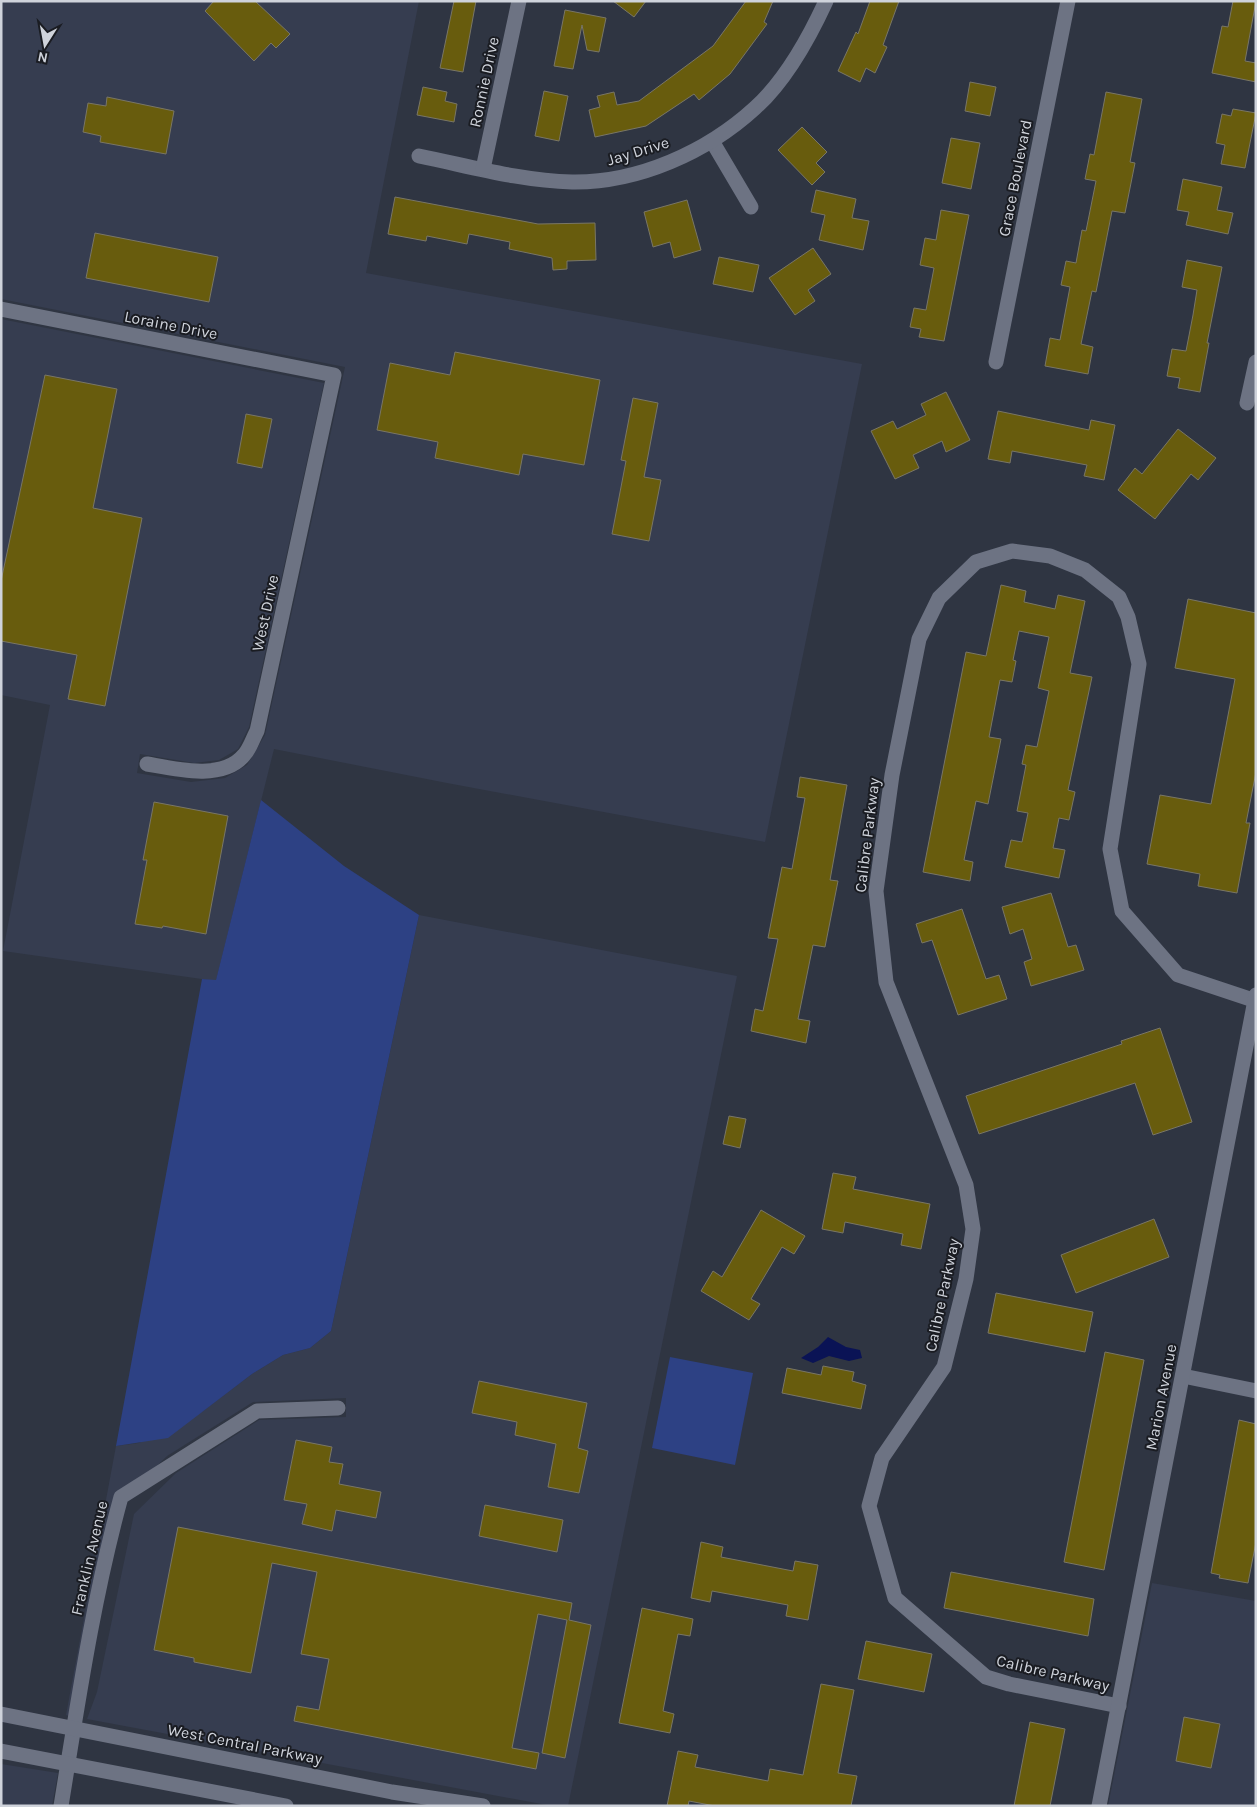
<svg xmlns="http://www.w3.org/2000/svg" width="1257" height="1807" font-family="Karla,sans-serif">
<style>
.built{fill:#363d50}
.green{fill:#2d4184}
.water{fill:#0a1355}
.building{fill:#685c0d;stroke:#797666}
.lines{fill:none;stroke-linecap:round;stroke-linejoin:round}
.minor{stroke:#6d7383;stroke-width:15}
.secondary{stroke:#6d7383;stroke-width:15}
.labels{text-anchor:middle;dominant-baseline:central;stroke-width:4;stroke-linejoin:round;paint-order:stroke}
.street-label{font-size:16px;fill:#cfd3db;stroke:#1a1c22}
</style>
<rect width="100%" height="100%" fill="#2f3542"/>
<g class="built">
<path d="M 1,1 L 419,1 L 366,273 L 862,364 L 765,842 L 447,783 L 274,749 L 216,981 L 3,951 L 50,705 L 1,695 L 1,319 L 324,383 L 249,727 L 238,749 L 219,760 L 194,763 L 140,754 L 137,773 L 191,782 L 225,778 L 247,765 L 265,735 L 345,367 L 1,299 Z"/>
<path d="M 419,915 L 737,976 L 568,1806 L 552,1806 L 87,1719 L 97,1692 L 134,1514 L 176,1473 L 259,1420 L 346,1417 L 346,1398 L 253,1402 L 167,1456 L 120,1502 L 69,1716 L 66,1715 L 116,1446 L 139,1443 L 203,1411 L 252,1374 L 283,1355 L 310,1348 L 331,1331 Z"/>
<path d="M 1152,1583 L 1256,1601 L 1256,1806 L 1108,1806 Z"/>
<path d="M 1,1764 L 58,1773 L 52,1806 L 1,1806 Z"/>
</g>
<g class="green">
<path d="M 261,800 L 344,866 L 419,915 L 331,1331 L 310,1348 L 283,1355 L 252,1374 L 168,1438 L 116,1446 L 202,979 L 216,980 Z"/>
<path d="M 670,1357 L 753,1373 L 735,1465 L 652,1448 Z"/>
</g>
<path class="water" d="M 828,1337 L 846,1347 L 860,1350 L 862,1358 L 849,1361 L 829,1356 L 813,1363 L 801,1358 L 818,1347 Z"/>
<g class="building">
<path d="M 214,1 L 255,1 L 290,34 L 276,48 L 271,43 L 254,61 L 205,11 Z"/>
<path d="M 454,1 L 476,1 L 463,72 L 440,68 Z"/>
<path d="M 613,1 L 646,1 L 634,17 Z"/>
<path d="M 746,1 L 773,1 L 764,22 L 767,24 L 730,74 L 699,100 L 694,94 L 646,126 L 595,137 L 589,110 L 600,107 L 597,96 L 614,92 L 617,105 L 639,101 L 713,46 Z"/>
<path d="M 870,1 L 899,1 L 883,45 L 887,47 L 875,73 L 866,68 L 860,82 L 838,71 L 856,32 L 858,34 Z"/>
<path d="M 1233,1 L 1256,1 L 1245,61 L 1256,63 L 1256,82 L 1212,73 L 1222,26 L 1228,27 Z"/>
<path d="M 565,10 L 606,18 L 599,52 L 587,50 L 582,25 L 573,69 L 554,66 Z"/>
<path d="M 970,82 L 996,87 L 990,116 L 965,111 Z"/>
<path d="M 423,87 L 447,92 L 445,101 L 457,104 L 454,122 L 417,115 Z"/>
<path d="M 544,91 L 568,96 L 559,141 L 535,136 Z"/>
<path d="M 1106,92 L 1142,99 L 1130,162 L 1135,163 L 1125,213 L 1112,211 L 1096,292 L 1092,291 L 1081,344 L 1093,347 L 1088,374 L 1045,366 L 1050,338 L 1060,340 L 1070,287 L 1061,285 L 1066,261 L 1076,263 L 1082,230 L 1086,231 L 1096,181 L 1085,179 L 1090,154 L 1094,155 Z"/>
<path d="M 107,97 L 174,111 L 166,154 L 100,142 L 101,136 L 83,132 L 88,103 L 106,106 Z"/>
<path d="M 1233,109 L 1256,113 L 1245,168 L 1221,164 L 1225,145 L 1216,143 L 1222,114 L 1231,116 Z"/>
<path d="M 802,127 L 827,152 L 816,163 L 825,172 L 812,185 L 778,150 Z"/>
<path d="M 951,138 L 980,143 L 971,189 L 942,183 Z"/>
<path d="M 1183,179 L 1222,187 L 1217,210 L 1233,213 L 1228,234 L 1186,225 L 1189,212 L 1177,210 Z"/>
<path d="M 816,190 L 856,199 L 852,218 L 869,221 L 863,250 L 819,240 L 825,215 L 811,212 Z"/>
<path d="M 395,197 L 538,224 L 595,223 L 596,260 L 567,261 L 567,269 L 553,270 L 552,258 L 509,249 L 510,242 L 469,234 L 467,244 L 427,236 L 426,241 L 388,234 Z"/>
<path d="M 687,200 L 701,250 L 674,258 L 670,242 L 653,247 L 644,212 Z"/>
<path d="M 941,210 L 969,215 L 944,341 L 919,337 L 921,329 L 910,327 L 914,308 L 926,310 L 934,268 L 920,265 L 925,238 L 936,240 Z"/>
<path d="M 95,233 L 218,257 L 209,302 L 86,278 Z"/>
<path d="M 813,248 L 831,274 L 808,290 L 815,301 L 795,315 L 769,278 Z"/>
<path d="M 719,257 L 759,265 L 753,292 L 713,284 Z"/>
<path d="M 1187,260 L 1222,267 L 1207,343 L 1209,343 L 1200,392 L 1178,388 L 1180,378 L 1167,376 L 1172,349 L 1186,351 L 1193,315 L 1197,290 L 1182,287 Z"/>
<path d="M 455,352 L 600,380 L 584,465 L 523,454 L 519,475 L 435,458 L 438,442 L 377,430 L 390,363 L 450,375 Z"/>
<path d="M 45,375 L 117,389 L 93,508 L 142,518 L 105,706 L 68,699 L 77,655 L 1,641 L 1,581 Z"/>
<path d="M 946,392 L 970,440 L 946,452 L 942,441 L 913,455 L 919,468 L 895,479 L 871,431 L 893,421 L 897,429 L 926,415 L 921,404 Z"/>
<path d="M 633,398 L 658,403 L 644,477 L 661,480 L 649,541 L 612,534 L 626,461 L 621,460 Z"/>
<path d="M 998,411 L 1089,430 L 1091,420 L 1115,425 L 1104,480 L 1084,476 L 1087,465 L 1012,451 L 1010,463 L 988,459 Z"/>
<path d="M 246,414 L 272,419 L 262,468 L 237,463 Z"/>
<path d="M 1178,429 L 1216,458 L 1198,480 L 1191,474 L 1155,519 L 1118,490 L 1135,468 L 1142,474 Z"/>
<path d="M 1001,585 L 1026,591 L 1024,602 L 1055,609 L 1058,595 L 1085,601 L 1070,673 L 1092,677 L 1068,790 L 1075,792 L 1069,820 L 1059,818 L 1053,848 L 1065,850 L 1059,878 L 1005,867 L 1011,840 L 1022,842 L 1028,813 L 1017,811 L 1026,765 L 1022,764 L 1026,745 L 1037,747 L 1049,691 L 1038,688 L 1049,637 L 1019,631 L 1013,660 L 1016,661 L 1012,682 L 1000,680 L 989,737 L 1001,739 L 988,804 L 976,801 L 964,860 L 973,862 L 970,881 L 923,872 L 966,652 L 986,656 Z"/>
<path d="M 1188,599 L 1256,613 L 1256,772 L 1246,823 L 1250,823 L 1237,893 L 1198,886 L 1200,874 L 1147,864 L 1160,795 L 1211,804 L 1235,679 L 1175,668 Z"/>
<path d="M 800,777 L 847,785 L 830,880 L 838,881 L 825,947 L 813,945 L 798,1019 L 810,1021 L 806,1043 L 751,1031 L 755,1009 L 763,1011 L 778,939 L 768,938 L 782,867 L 792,869 L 805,798 L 797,797 Z"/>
<path d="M 154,802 L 228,816 L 206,934 L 163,926 L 162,928 L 135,924 L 147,860 L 143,860 Z"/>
<path d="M 1051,893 L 1068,947 L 1076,945 L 1084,970 L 1031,986 L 1024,962 L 1032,959 L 1023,929 L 1010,934 L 1002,907 Z"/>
<path d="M 962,909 L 986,979 L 999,975 L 1007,999 L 958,1015 L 932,940 L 922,943 L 916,924 Z"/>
<path d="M 1160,1028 L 1192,1122 L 1153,1135 L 1135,1083 L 979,1134 L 966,1096 L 1122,1044 L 1121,1041 Z"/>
<path d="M 729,1116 L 746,1119 L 740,1148 L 723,1144 Z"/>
<path d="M 833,1173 L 856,1177 L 853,1189 L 930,1204 L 921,1249 L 901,1245 L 903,1234 L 845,1222 L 843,1233 L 822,1229 Z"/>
<path d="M 761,1210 L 805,1236 L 794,1254 L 782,1247 L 751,1299 L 760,1304 L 749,1320 L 701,1291 L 713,1271 L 722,1277 Z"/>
<path d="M 1154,1219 L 1169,1257 L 1076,1293 L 1061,1255 Z"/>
<path d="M 996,1293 L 1093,1312 L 1085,1352 L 988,1333 Z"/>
<path d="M 1105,1352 L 1144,1360 L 1104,1570 L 1064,1562 Z"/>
<path d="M 823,1366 L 854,1372 L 852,1381 L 866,1385 L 861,1409 L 782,1393 L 787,1368 L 821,1375 Z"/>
<path d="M 479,1381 L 587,1403 L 578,1448 L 588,1451 L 579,1493 L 548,1487 L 556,1444 L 515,1435 L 517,1422 L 472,1413 Z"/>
<path d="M 1239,1420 L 1256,1424 L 1256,1542 L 1248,1583 L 1219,1578 L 1220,1575 L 1211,1573 Z"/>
<path d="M 296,1440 L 332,1447 L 329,1462 L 343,1464 L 339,1484 L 381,1492 L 376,1518 L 336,1510 L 332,1531 L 302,1524 L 307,1504 L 284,1500 Z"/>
<path d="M 485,1505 L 563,1520 L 557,1552 L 479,1536 Z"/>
<path d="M 178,1527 L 572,1603 L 569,1620 L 591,1625 L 565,1758 L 542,1753 L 567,1620 L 538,1614 L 512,1748 L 539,1753 L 536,1769 L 294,1721 L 297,1706 L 319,1710 L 329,1659 L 301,1654 L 317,1572 L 272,1563 L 251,1673 L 194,1662 L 194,1658 L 154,1650 Z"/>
<path d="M 701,1542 L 723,1547 L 721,1557 L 793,1571 L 795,1561 L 818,1565 L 808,1620 L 786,1616 L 788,1605 L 712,1591 L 710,1602 L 691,1598 Z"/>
<path d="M 951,1572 L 1094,1599 L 1088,1636 L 944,1608 Z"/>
<path d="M 642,1608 L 693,1619 L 690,1636 L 678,1634 L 663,1711 L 674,1714 L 670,1733 L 619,1723 Z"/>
<path d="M 866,1641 L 932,1654 L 924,1692 L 858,1679 Z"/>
<path d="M 821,1684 L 854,1690 L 838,1773 L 857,1776 L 851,1806 L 715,1806 L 689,1801 L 688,1806 L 667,1806 L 678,1751 L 698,1755 L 695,1767 L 768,1781 L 770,1769 L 803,1775 Z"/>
<path d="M 1184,1717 L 1220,1724 L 1211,1768 L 1176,1761 Z"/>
<path d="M 1030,1722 L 1065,1729 L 1050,1806 L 1014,1806 Z"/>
</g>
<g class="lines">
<g class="minor">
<path d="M 712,141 L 751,207"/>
<path d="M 419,156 C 469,166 521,181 572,182 C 638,183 707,152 755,108 C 785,81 809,38 826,1"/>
<path d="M 483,169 L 519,1"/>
<path d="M 1,309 L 334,375 L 257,731 C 253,738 250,749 244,755 C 223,781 175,769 147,764"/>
<path d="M 996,362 L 1068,1"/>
<path d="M 1247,403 L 1256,362"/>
<path d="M 1183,1376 L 1256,1391"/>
<path d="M 1119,1706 L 1009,1684 L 986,1677 L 895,1598 L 869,1506 L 882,1458 L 944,1367 L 966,1279 L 973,1229 L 966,1185 L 886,982 L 876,891 L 892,775 L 919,639 L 939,598 L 976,562 L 1012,551 L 1050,556 L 1085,570 L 1119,597 L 1128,617 L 1139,664 L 1110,849 L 1122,911 L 1178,975 L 1256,1001"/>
<path d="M 61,1806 C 78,1702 93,1599 121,1497 L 257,1411 L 338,1408"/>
<path d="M 1099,1806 L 1256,995"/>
</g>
<g class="secondary">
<path d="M 1,1714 L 392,1792 L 483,1806"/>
<path d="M 1,1751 L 286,1806"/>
</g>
</g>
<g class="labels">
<g class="street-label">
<text transform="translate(484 82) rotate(-78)">Ronnie Drive</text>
<text transform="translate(638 151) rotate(-17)">Jay Drive</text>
<text transform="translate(1015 178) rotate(-79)">Grace Boulevard</text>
<text transform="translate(171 325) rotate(11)">Loraine Drive</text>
<text transform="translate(265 613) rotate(-78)">West Drive</text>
<text transform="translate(867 835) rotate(-83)">Calibre Parkway</text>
<text transform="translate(942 1295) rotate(-78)">Calibre Parkway</text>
<text transform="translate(1161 1397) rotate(-79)">Marion Avenue</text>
<text transform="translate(89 1558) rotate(-77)">Franklin Avenue</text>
<text transform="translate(1053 1673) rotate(13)">Calibre Parkway</text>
<text transform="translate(245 1744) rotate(11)">West Central Parkway</text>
</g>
</g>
<rect width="1257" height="1807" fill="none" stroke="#cfd3db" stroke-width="5"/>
<g transform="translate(45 45) rotate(191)" stroke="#1a1c22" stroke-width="4" paint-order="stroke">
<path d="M0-4L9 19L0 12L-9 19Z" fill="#cfd3db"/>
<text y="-8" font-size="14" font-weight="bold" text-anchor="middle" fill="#cfd3db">N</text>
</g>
</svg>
